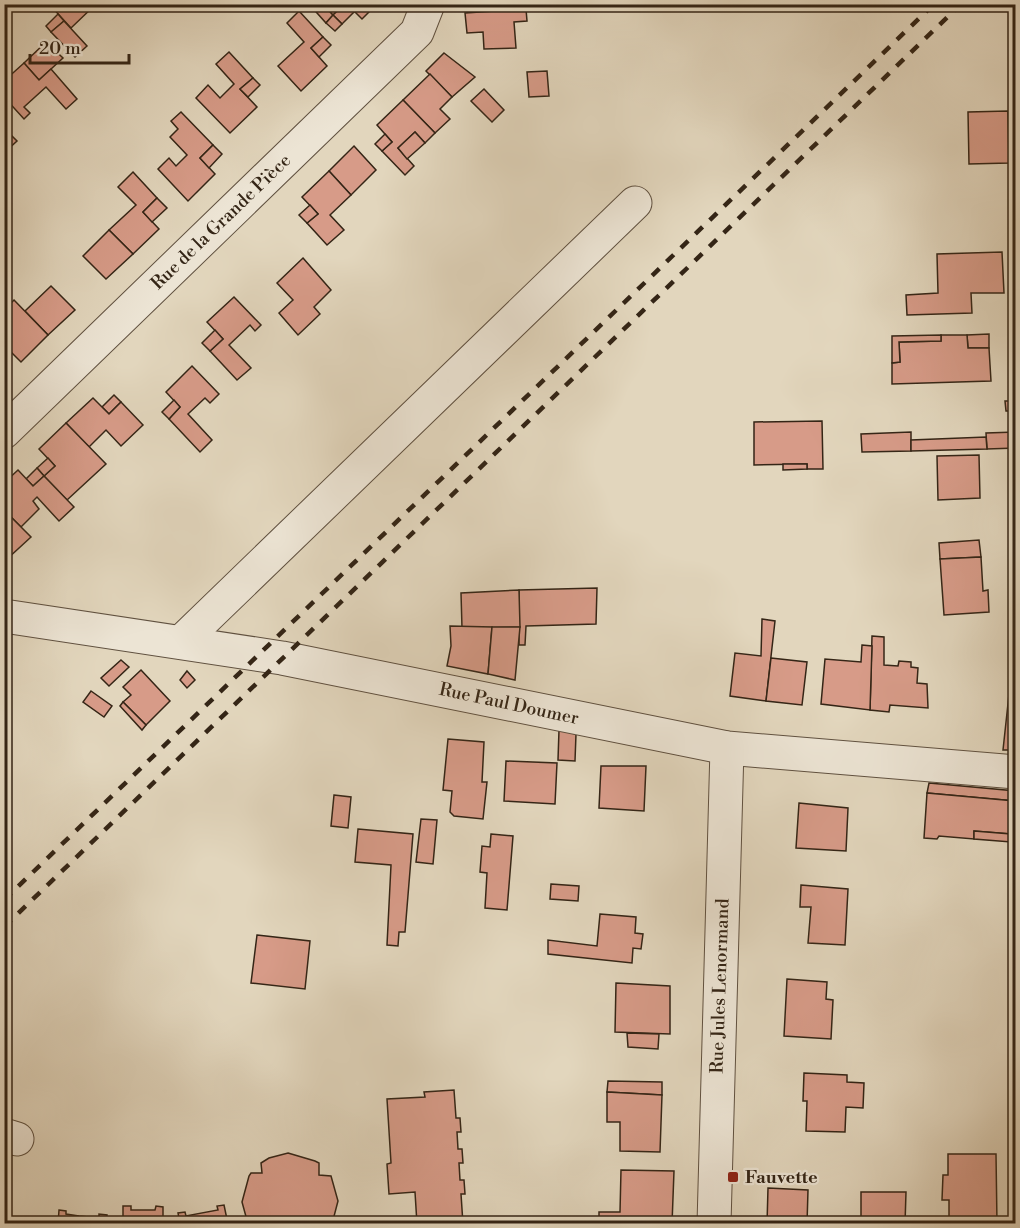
<svg xmlns="http://www.w3.org/2000/svg" width="1020" height="1228" font-family="'Libre Bodoni',serif">
<style>
.building{fill:#d79b88;stroke:#342516;stroke-width:1.5}
.lines{fill:none;stroke-linecap:round;stroke-linejoin:round}
.minor-casing{stroke:#605140;stroke-width:35}
.minor{stroke:#ece4d4;stroke-width:33}
.rail{stroke:#342516;stroke-width:4.5;stroke-dasharray:10 10;stroke-linecap:butt}
.poi-dot{fill:#8f2418;stroke:#ece4d4;stroke-width:2}
.labels{text-anchor:middle;dominant-baseline:central;stroke-width:4.5;stroke-linejoin:round;paint-order:stroke}
.street-label{font-size:18px;fill:#342516;stroke:#ece4d4}
.poi-label{font-size:18px;font-weight:bold;fill:#342516;stroke:#ece4d4;text-anchor:start}
</style>
<rect width="100%" height="100%" fill="#e2d6bd"/>
<filter id="stains"><feTurbulence type="fractalNoise" baseFrequency=".00333" numOctaves="4"/><feColorMatrix values="0 0 0 0 .2 0 0 0 0 .09 0 0 0 0 .02 0 0 0 .5 -.17"/></filter>
<radialGradient id="worn" r=".72"><stop offset=".6" stop-color="#630" stop-opacity="0"/><stop offset="1" stop-color="#630" stop-opacity=".3"/></radialGradient>
<g class="building">
<path d="M 49,4 L 96,4 L 71,28 Z"/>
<path d="M 309,4 L 323,4 L 333,15 L 326,23 Z"/>
<path d="M 323,4 L 345,4 L 333,15 Z"/>
<path d="M 345,4 L 354,12 L 342,24 L 333,15 Z"/>
<path d="M 347,4 L 377,4 L 362,19 Z"/>
<path d="M 481,4 L 513,4 L 514,10 L 481,12 Z"/>
<path d="M 526,9 L 527,21 L 514,22 L 516,48 L 484,49 L 483,32 L 467,33 L 465,13 Z"/>
<path d="M 299,11 L 323,37 L 311,48 L 327,66 L 301,91 L 278,66 L 304,42 L 287,23 Z"/>
<path d="M 58,14 L 64,21 L 51,32 L 46,26 Z"/>
<path d="M 333,15 L 342,24 L 335,31 L 326,23 Z"/>
<path d="M 64,21 L 87,46 L 75,57 L 51,32 Z"/>
<path d="M 323,37 L 331,45 L 319,57 L 311,48 Z"/>
<path d="M 46,42 L 63,58 L 39,80 L 24,63 Z"/>
<path d="M 229,52 L 253,78 L 240,89 L 257,107 L 230,133 L 196,98 L 208,85 L 220,98 L 234,84 L 216,64 Z"/>
<path d="M 444,53 L 475,77 L 452,97 L 426,71 Z"/>
<path d="M 24,63 L 39,80 L 51,69 L 77,99 L 66,109 L 46,87 L 24,107 L 30,113 L 24,119 L 4,97 L 4,81 Z"/>
<path d="M 547,71 L 549,96 L 529,97 L 527,72 Z"/>
<path d="M 430,74 L 452,97 L 440,109 L 450,119 L 435,133 L 403,100 Z"/>
<path d="M 253,78 L 260,85 L 248,97 L 240,89 Z"/>
<path d="M 484,89 L 504,110 L 492,122 L 471,101 Z"/>
<path d="M 403,100 L 435,133 L 425,143 L 415,132 L 398,148 L 414,166 L 405,175 L 382,151 L 392,142 L 377,125 Z"/>
<path d="M 1008,111 L 1009,163 L 969,164 L 968,112 Z"/>
<path d="M 181,112 L 213,145 L 200,158 L 215,174 L 188,201 L 158,169 L 169,158 L 176,166 L 187,155 L 170,137 L 178,129 L 171,121 Z"/>
<path d="M 4,128 L 17,141 L 4,153 Z"/>
<path d="M 415,132 L 425,143 L 407,159 L 398,148 Z"/>
<path d="M 385,134 L 392,142 L 382,151 L 375,144 Z"/>
<path d="M 213,145 L 222,154 L 209,168 L 200,158 Z"/>
<path d="M 354,146 L 376,170 L 351,195 L 329,171 Z"/>
<path d="M 329,171 L 351,195 L 330,215 L 344,230 L 327,245 L 307,223 L 318,214 L 302,197 Z"/>
<path d="M 133,172 L 157,198 L 143,212 L 159,229 L 133,254 L 109,230 L 136,205 L 118,187 Z"/>
<path d="M 157,198 L 167,208 L 152,222 L 143,212 Z"/>
<path d="M 310,205 L 318,214 L 307,223 L 299,215 Z"/>
<path d="M 109,230 L 133,254 L 106,279 L 83,256 Z"/>
<path d="M 1002,252 L 1004,293 L 971,293 L 972,313 L 907,315 L 906,295 L 938,293 L 937,254 Z"/>
<path d="M 303,258 L 331,290 L 314,307 L 320,314 L 298,335 L 279,313 L 293,300 L 277,283 Z"/>
<path d="M 51,286 L 75,310 L 48,335 L 25,311 Z"/>
<path d="M 234,297 L 261,325 L 255,331 L 250,325 L 229,345 L 251,368 L 237,380 L 210,351 L 223,339 L 207,322 Z"/>
<path d="M 14,300 L 48,335 L 21,362 L 4,345 L 7,329 L 4,327 L 4,310 Z"/>
<path d="M 215,330 L 223,339 L 210,351 L 202,343 Z"/>
<path d="M 989,334 L 989,348 L 968,348 L 967,335 Z"/>
<path d="M 941,335 L 967,335 L 968,348 L 989,348 L 991,381 L 892,384 L 892,363 L 900,362 L 899,342 L 941,341 Z"/>
<path d="M 941,335 L 941,341 L 899,342 L 900,362 L 892,363 L 892,336 Z"/>
<path d="M 192,366 L 219,394 L 210,403 L 205,398 L 188,414 L 212,440 L 200,452 L 169,419 L 180,407 L 166,392 Z"/>
<path d="M 114,395 L 121,402 L 109,414 L 102,407 Z"/>
<path d="M 93,398 L 109,414 L 121,402 L 143,425 L 121,446 L 106,430 L 89,447 L 66,423 Z"/>
<path d="M 174,400 L 180,407 L 169,419 L 162,412 Z"/>
<path d="M 1005,401 L 1016,401 L 1016,411 L 1006,411 Z"/>
<path d="M 822,421 L 823,469 L 807,469 L 807,464 L 754,465 L 754,422 Z"/>
<path d="M 66,423 L 106,464 L 67,500 L 44,476 L 55,466 L 39,449 Z"/>
<path d="M 911,432 L 911,451 L 862,452 L 861,434 Z"/>
<path d="M 1016,432 L 1016,448 L 987,449 L 986,433 Z"/>
<path d="M 986,437 L 987,449 L 911,451 L 911,440 Z"/>
<path d="M 979,455 L 980,498 L 938,500 L 937,456 Z"/>
<path d="M 48,458 L 55,466 L 44,476 L 37,468 Z"/>
<path d="M 783,464 L 807,464 L 807,469 L 783,470 Z"/>
<path d="M 37,468 L 44,476 L 33,486 L 26,479 Z"/>
<path d="M 18,470 L 33,486 L 44,476 L 74,507 L 59,521 L 37,497 L 33,501 L 39,509 L 21,527 L 4,510 L 4,483 Z"/>
<path d="M 4,510 L 31,537 L 6,560 L 10,564 L 4,570 Z"/>
<path d="M 979,540 L 981,557 L 940,559 L 939,543 Z"/>
<path d="M 981,557 L 983,591 L 988,590 L 989,612 L 944,615 L 940,559 Z"/>
<path d="M 597,588 L 596,624 L 526,626 L 525,645 L 519,645 L 519,590 Z"/>
<path d="M 519,590 L 520,627 L 462,628 L 461,593 Z"/>
<rect x="1011" y="612" width="5" height="54"/>
<path d="M 762,619 L 775,621 L 766,701 L 730,696 L 735,653 L 761,656 Z"/>
<path d="M 450,626 L 492,627 L 488,674 L 447,666 L 451,646 Z"/>
<path d="M 492,627 L 520,627 L 515,680 L 488,674 Z"/>
<path d="M 872,636 L 884,637 L 884,665 L 898,666 L 899,661 L 911,662 L 911,667 L 918,668 L 917,683 L 927,684 L 928,708 L 890,705 L 889,712 L 870,710 Z"/>
<path d="M 862,645 L 872,646 L 870,710 L 821,704 L 825,659 L 861,662 Z"/>
<path d="M 771,658 L 807,662 L 802,705 L 766,701 Z"/>
<path d="M 121,660 L 129,667 L 109,686 L 101,678 Z"/>
<path d="M 141,670 L 170,701 L 146,725 L 123,702 L 131,695 L 123,687 Z"/>
<path d="M 187,671 L 195,680 L 187,688 L 180,680 Z"/>
<path d="M 1010,685 L 1016,686 L 1016,750 L 1003,750 Z"/>
<path d="M 91,691 L 112,706 L 104,717 L 83,702 Z"/>
<path d="M 123,702 L 146,725 L 142,730 L 120,706 Z"/>
<path d="M 559,730 L 576,734 L 575,761 L 558,760 Z"/>
<path d="M 448,739 L 484,742 L 482,782 L 487,782 L 483,819 L 454,816 L 450,812 L 452,791 L 443,790 Z"/>
<path d="M 506,761 L 557,763 L 555,804 L 504,801 Z"/>
<path d="M 601,766 L 646,766 L 644,811 L 599,808 Z"/>
<path d="M 929,783 L 1016,791 L 1015,801 L 927,793 Z"/>
<path d="M 927,793 L 1015,801 L 1011,834 L 974,831 L 974,839 L 939,836 L 937,839 L 924,838 Z"/>
<path d="M 334,795 L 351,797 L 348,828 L 331,826 Z"/>
<path d="M 799,803 L 848,808 L 846,851 L 796,848 Z"/>
<path d="M 421,819 L 437,820 L 433,864 L 416,862 Z"/>
<path d="M 358,829 L 413,834 L 405,932 L 399,932 L 398,946 L 387,945 L 391,865 L 355,862 Z"/>
<path d="M 974,831 L 1011,834 L 1011,842 L 974,839 Z"/>
<path d="M 491,834 L 513,836 L 507,910 L 485,908 L 487,873 L 480,872 L 482,846 L 490,847 Z"/>
<path d="M 551,884 L 579,886 L 578,901 L 550,899 Z"/>
<path d="M 801,885 L 848,889 L 845,945 L 808,943 L 811,907 L 800,907 Z"/>
<path d="M 600,914 L 636,917 L 635,933 L 643,934 L 641,949 L 633,948 L 632,963 L 548,954 L 548,940 L 597,946 Z"/>
<path d="M 257,935 L 310,941 L 305,989 L 251,983 Z"/>
<path d="M 787,979 L 827,982 L 826,999 L 833,1000 L 831,1039 L 784,1036 Z"/>
<path d="M 616,983 L 670,986 L 670,1034 L 615,1032 Z"/>
<path d="M 627,1033 L 659,1034 L 658,1049 L 628,1047 Z"/>
<path d="M 804,1073 L 847,1075 L 847,1082 L 864,1083 L 863,1108 L 846,1107 L 845,1132 L 806,1131 L 807,1101 L 803,1101 Z"/>
<path d="M 608,1081 L 662,1082 L 662,1095 L 607,1092 Z"/>
<path d="M 454,1090 L 456,1118 L 460,1118 L 461,1132 L 457,1132 L 458,1149 L 462,1149 L 463,1163 L 459,1163 L 460,1180 L 464,1180 L 465,1194 L 461,1194 L 463,1224 L 417,1224 L 415,1192 L 389,1194 L 387,1164 L 391,1163 L 387,1099 L 425,1097 L 424,1092 Z"/>
<path d="M 607,1092 L 662,1095 L 660,1152 L 620,1151 L 620,1122 L 607,1122 Z"/>
<path d="M 288,1153 L 315,1161 L 319,1163 L 319,1175 L 331,1176 L 338,1201 L 332,1224 L 248,1224 L 242,1202 L 249,1176 L 251,1173 L 262,1173 L 261,1163 L 269,1158 Z"/>
<path d="M 948,1154 L 996,1154 L 997,1224 L 949,1224 L 949,1200 L 942,1200 L 943,1175 L 948,1175 Z"/>
<path d="M 621,1170 L 674,1171 L 672,1224 L 594,1224 L 599,1223 L 599,1212 L 620,1212 Z"/>
<path d="M 768,1188 L 808,1190 L 807,1224 L 767,1224 Z"/>
<path d="M 861,1192 L 906,1192 L 905,1224 L 861,1224 Z"/>
<path d="M 224,1205 L 228,1224 L 180,1224 L 178,1213 L 185,1212 L 186,1216 L 218,1210 L 217,1206 Z"/>
<path d="M 123,1206 L 131,1206 L 131,1210 L 155,1210 L 156,1206 L 163,1207 L 163,1224 L 123,1224 Z"/>
<path d="M 59,1210 L 66,1211 L 66,1214 L 79,1216 L 99,1218 L 99,1214 L 107,1215 L 106,1224 L 58,1224 Z"/>
</g>
<g class="lines">
<g class="minor-casing">
<g id="minor">
<path d="M 4,432 L 417,32 L 428,4"/>
<path d="M 4,616 L 282,658 L 727,748 L 1016,772"/>
<path d="M 181,642 L 635,203"/>
<path d="M 4,1135 L 17,1139"/>
<path d="M 714,1224 L 727,748"/>
</g>
</g>
<use href="#minor" class="minor"/>
<g class="rail">
<path d="M 4,900 L 934,4"/>
<path d="M 4,927 L 961,4"/>
</g>
</g>
<rect class="poi-dot" x="727" y="1171" width="12" height="12" rx="3"/>
<g class="labels">
<g class="street-label">
<text transform="translate(221 222) rotate(-44)">Rue de la Grande Pièce</text>
<text transform="translate(509 704) rotate(12)">Rue Paul Doumer</text>
<text transform="translate(720 986) rotate(-88)">Rue Jules Lenormand</text>
</g>
<g class="poi-label">
<text x="745" y="1177">Fauvette</text>
</g>
</g>
<rect width="1020" height="1228" fill="none" stroke="#e2d6bd" stroke-width="24"/>
<rect x="6" y="6" width="1008" height="1216" fill="none" stroke="#342516" stroke-width="3"/>
<rect x="12" y="12" width="996" height="1204" fill="none" stroke="#342516" stroke-width="1.5"/>
<path d="M30 54v9h99v-9" fill="none" stroke="#342516" stroke-width="3"/>
<text x="39" y="54" font-size="18" fill="#342516" stroke="#ece4d4" stroke-width="4.5" paint-order="stroke">20 m</text>
<rect width="100%" height="100%" filter="url(#stains)"/>
<rect width="100%" height="100%" fill="url(#worn)"/>
</svg>
